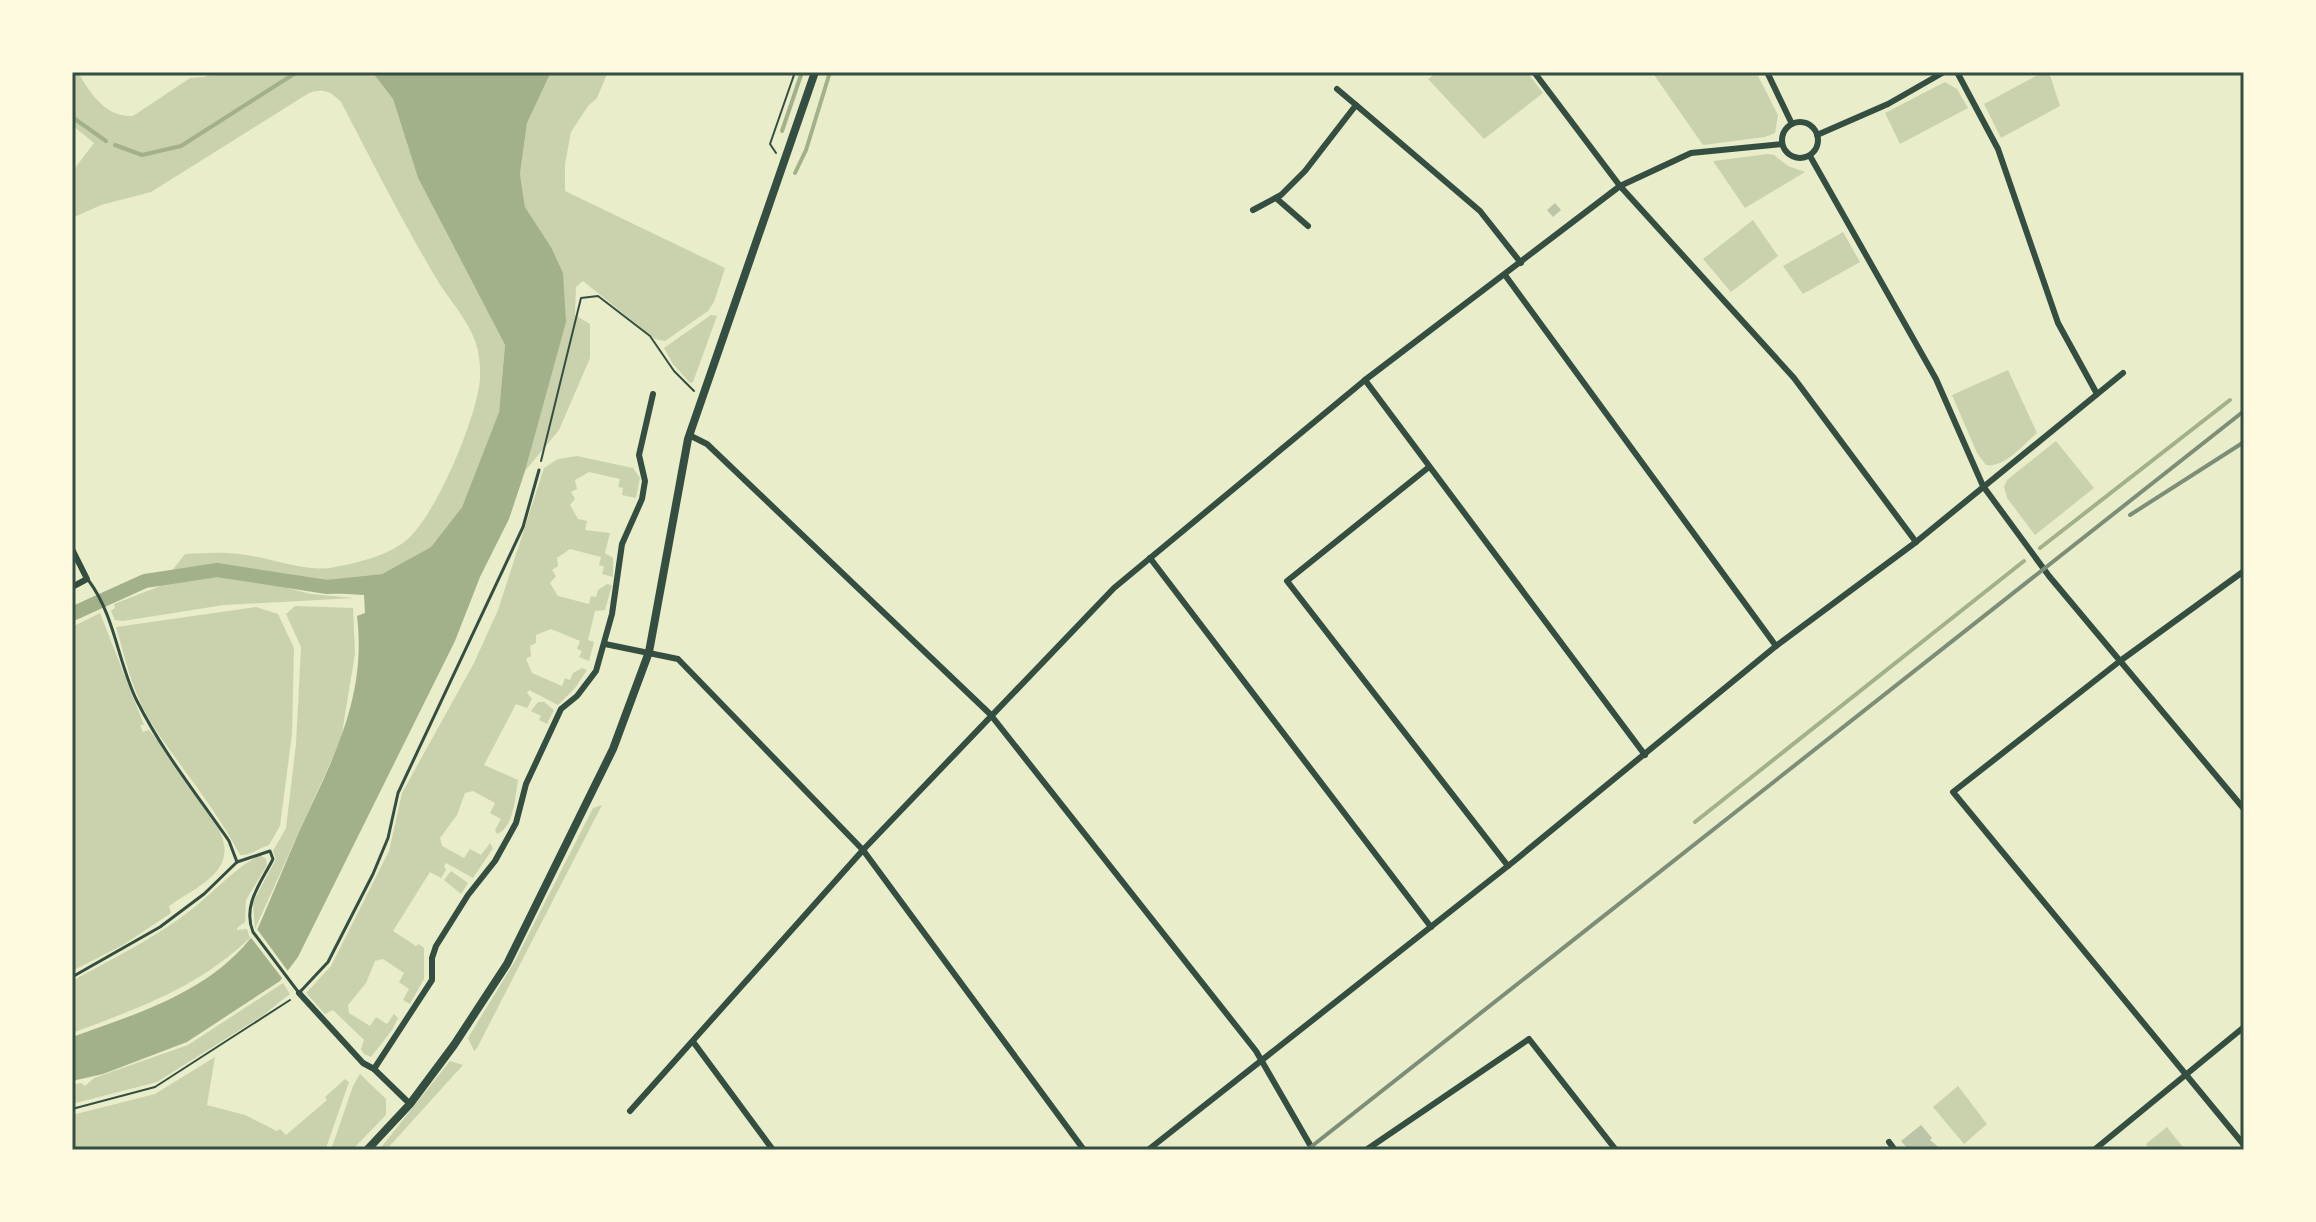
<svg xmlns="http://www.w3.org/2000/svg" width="2316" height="1222" font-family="Quicksand,sans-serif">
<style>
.green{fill:#cad2ad}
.water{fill:#a3b18a}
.pier{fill:#e9edc9}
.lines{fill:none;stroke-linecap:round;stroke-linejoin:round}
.stream{stroke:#a3b18a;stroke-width:4}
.canal{stroke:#a3b18a;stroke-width:14}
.building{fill:#bcc5a7}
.path{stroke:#344e41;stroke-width:2}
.service{stroke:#344e41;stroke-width:3}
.minor{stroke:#344e41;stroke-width:6}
.tertiary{stroke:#344e41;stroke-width:8}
.rail{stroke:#7c8e77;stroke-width:4}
.neatline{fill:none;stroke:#344e41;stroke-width:3}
</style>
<rect width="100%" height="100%" fill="#e9edc9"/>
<g class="green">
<path d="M 72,72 L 78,72 C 90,94 107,118 133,116 L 190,78 L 204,77 L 218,72 L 372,72 L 393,99 L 418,178 L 505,345 L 499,412 L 462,507 L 431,547 L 382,574 L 326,580 L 327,587 L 280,586 L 311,594 L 354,598 L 224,605 L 123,621 L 115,620 L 111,611 L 115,608 L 114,604 L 160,586 L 185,554 C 208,553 229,551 252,556 C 278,560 308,573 335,567 C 357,563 385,556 403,543 C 434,521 473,425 479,387 C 481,377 480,362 478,351 C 472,323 450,302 436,278 C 402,221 372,161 341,102 C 331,91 323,88 309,93 L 151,192 L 101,205 L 72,218 L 72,172 L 94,143 L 72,125 Z"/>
<path d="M 551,72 L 608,72 L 597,98 L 588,106 L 571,132 L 565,164 L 565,191 L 725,268 L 714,302 L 708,311 L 665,341 L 655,339 L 583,281 L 576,287 L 575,315 L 590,324 L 590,358 L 559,430 L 525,471 L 542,405 L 551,247 L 525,207 L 520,174 L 527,123 Z"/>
<path d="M 1438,72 L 1527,72 L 1543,93 L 1484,139 L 1428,79 Z"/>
<path d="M 1652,72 L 1756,72 L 1778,115 L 1775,133 L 1765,137 L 1703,145 Z"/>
<path d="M 2043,72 L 2049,72 L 2060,106 L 2001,138 L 1984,104 Z"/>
<path d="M 1945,82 L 1957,89 L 1968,108 L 1900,144 L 1885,113 Z"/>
<path d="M 1768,154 L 1774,155 L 1788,166 L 1805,172 L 1745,208 L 1713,161 Z"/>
<path d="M 1753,220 L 1778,256 L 1731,292 L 1703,259 Z"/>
<path d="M 1843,232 L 1860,262 L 1803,294 L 1783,266 Z"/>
<path d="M 711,315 L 717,316 L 693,382 L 690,383 L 673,364 L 664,348 Z"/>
<path d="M 2008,370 L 2037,433 C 2024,444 2004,468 1986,465 L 1977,453 L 1952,395 Z"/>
<path d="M 2056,441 L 2094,488 L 2035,535 L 2007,498 L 2004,487 L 2007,480 Z"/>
<path d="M 577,456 L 633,468 L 640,478 L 636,498 L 622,495 L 623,488 L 618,487 L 620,479 L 589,472 L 575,480 L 577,489 L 571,492 L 575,499 L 570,505 L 578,519 L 587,521 L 585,530 L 610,533 L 605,553 L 613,558 L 613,577 L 602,574 L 604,567 L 599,565 L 601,557 L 570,549 L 557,558 L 558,566 L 552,570 L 556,576 L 550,583 L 558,596 L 589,604 L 591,596 L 596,597 L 598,590 L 607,584 L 612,585 L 605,610 L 595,611 L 588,640 L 594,642 L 589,661 L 579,657 L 582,651 L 577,649 L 580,641 L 551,629 L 536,635 L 536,643 L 530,646 L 531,656 L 526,659 L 532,673 L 562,686 L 565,678 L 570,680 L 573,673 L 582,668 L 587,670 L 575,688 L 558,705 L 529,690 L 527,693 L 532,699 L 527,708 L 516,704 L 484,765 L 518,780 C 515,797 514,828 497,834 L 495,830 L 501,819 L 490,813 L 495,803 L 473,791 L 465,793 L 457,815 L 440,838 L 442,846 L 464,858 L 470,849 L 481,855 L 490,843 L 493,848 L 473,878 L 446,863 L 444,866 L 446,870 L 441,878 L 430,872 L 393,931 L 416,946 L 419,944 L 424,948 L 424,979 L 410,1004 L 403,1000 L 409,989 L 399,982 L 404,973 L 383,959 L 375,961 L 366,983 L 348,1005 L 349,1013 L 370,1026 L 376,1017 L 387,1024 L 394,1014 L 398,1018 L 392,1030 L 371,1057 L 364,1054 L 361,1049 L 364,1040 L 333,1010 L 325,1014 L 306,993 L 331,966 L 389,851 L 402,793 L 474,663 L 498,610 L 544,468 L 558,459 Z"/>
<path d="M 295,606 L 353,608 L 355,654 L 341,739 L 255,929 L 253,902 L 276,859 L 273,851 L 286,828 L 296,744 L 301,647 L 286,614 Z"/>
<path d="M 256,607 L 278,614 L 294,648 L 292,734 L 280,826 L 269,845 C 259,848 250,856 240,855 C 215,807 179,766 150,721 C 133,693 125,658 116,627 Z"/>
<path d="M 100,613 L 144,725 L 140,725 L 143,732 L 149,730 L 164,748 L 219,830 C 240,871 197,886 169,906 L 171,913 L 123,945 L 72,971 L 72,627 Z"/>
<path d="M 538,702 L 544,702 L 554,710 L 547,724 L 539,720 L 541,716 L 531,711 Z"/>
<path d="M 602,805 L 477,1048 L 474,1051 L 468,1038 L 515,961 L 593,808 Z"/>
<path d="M 260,855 L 266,859 L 267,865 L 246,900 L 245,922 L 237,928 L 237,930 L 247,929 L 250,938 C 197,988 139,1008 72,1033 L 72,981 C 112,959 155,938 191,910 C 215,891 233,869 260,855 Z"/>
<path d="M 451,871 L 468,883 L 461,894 L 444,880 Z"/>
<path d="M 283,983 L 290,994 L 262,1016 L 157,1082 L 72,1104 L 72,1085 L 81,1083 L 85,1086 L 94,1078 L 188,1045 Z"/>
<path d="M 215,1057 L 207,1105 L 245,1115 L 277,1131 L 280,1129 L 286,1135 L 327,1100 L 325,1097 L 345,1079 L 349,1082 L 326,1148 L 72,1150 L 72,1115 L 155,1094 Z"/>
<path d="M 450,1061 L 463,1065 L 386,1150 L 379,1150 Z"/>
<path d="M 360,1074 L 386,1099 L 386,1115 L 352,1150 L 331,1150 L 353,1086 Z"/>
<path d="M 1958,1086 L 1987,1124 L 1964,1144 L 1933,1107 Z"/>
<path d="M 2167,1127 L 2185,1150 L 2150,1150 L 2146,1144 Z"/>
</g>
<path class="water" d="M 372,72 L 551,72 L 527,123 L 520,174 L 525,207 L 551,247 L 563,273 L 566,322 L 525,471 L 509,519 L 480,577 L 455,641 L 298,957 L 280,981 L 187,1042 L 103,1074 L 72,1081 L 72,1037 C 139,1013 216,990 258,928 C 272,896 285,864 299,832 C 332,760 367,699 357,616 L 365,613 L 364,595 L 329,593 L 325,580 L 382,574 L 431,547 L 462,507 L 499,412 L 505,345 L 418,178 L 393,99 Z"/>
<path class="pier" d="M 257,929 L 290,974 L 285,982 L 249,935 Z"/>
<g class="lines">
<g class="stream">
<path d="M 72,117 L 106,141"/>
<path d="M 782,131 L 802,72"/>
<path d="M 115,145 L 142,155 L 181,146 L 297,72"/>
<path d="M 795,173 L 806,150 L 830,72"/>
<path d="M 2040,548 L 2230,400"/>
<path d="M 1695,822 L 2024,561"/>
</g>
<path class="canal" d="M 72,614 L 145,581 L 217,570 L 327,587 L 345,586"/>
</g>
<g class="building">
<path d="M 1555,203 L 1561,210 L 1553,217 L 1547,210 Z"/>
<path d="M 1921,1125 L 1932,1138 L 1930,1140 L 1942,1150 L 1909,1150 L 1901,1141 Z"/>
</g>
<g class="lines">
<g class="path">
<path d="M 776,153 L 770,144 L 795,72"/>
<path d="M 541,461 L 581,298 L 598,296 L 650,336 L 674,371 L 694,391"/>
<path d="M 72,1109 L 155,1087 L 290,1000"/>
</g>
<g class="service">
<path d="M 89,581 C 115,616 118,663 137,701 C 162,751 198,796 229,841 L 237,862"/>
<path d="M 72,977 L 160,927 L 204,894 L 237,862 L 270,851 L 273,859 C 261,883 242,905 253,932 L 299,993 L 328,962 L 373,874 L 388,838 L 398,793 L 523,527 L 539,470"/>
</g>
<g class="minor">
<path d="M 1534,72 L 1620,186 L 1794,378 L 1916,542"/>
<path d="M 1767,72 L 1792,124"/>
<path d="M 1957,72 L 1998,149 L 2058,323 L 2097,394"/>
<path d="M 1337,89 L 1356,105"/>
<circle cx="1800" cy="140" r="18"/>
<path d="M 1817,135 L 1888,104 L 1944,72"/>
<path d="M 1810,156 L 1936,379 L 1983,486 L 2049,576 L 2244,809"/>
<path d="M 1276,198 L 1308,226"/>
<path d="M 1253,210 L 1281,195 L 1305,171 L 1356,105 L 1480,211 L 1521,263"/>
<path d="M 1505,275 L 1776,646"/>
<path d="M 1365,380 L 1645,755"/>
<path d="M 689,435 L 707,444 L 990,714 L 1256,1051 L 1313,1150"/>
<path d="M 1429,467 L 1287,581 L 1508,866"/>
<path d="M 72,549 L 87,579 L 72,587"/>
<path d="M 1150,558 L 1431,927"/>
<path d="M 2244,571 L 2120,661 L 1953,792 L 2244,1145"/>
<path d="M 605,644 L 678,659 L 863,850 L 1084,1150"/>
<path d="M 299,993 L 363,1063 L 374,1069 L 410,1104"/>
<path d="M 694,1043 L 773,1150"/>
<path d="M 374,1069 L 432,980 L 432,958 L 436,946 L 468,895 L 495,861 L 516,823 L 526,784 L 561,709 L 577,696 L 596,671 L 612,614 L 622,544 L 642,499 L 645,481 L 639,455 L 653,394"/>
<path d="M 630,1111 L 863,850 L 1114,588 L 1365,380 L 1620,186 L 1691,153 L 1782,144"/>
<path d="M 1889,1142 L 1895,1150"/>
<path d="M 1148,1150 L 1513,862 L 1776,646 L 1916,542 L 2123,373"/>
<path d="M 1366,1150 L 1529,1039 L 1616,1150"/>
<path d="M 2094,1150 L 2244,1027"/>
</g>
<path class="tertiary" d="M 367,1150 L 410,1104 L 454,1045 L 507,964 L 613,749 L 649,652 L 688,439 L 815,72"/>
<g class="rail">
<path d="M 2130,515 L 2244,442"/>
<path d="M 1307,1150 L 2244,411"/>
</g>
</g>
<rect width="2316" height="1222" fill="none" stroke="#fefae0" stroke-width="148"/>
<rect x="74" y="74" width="2168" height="1074" class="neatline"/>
</svg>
